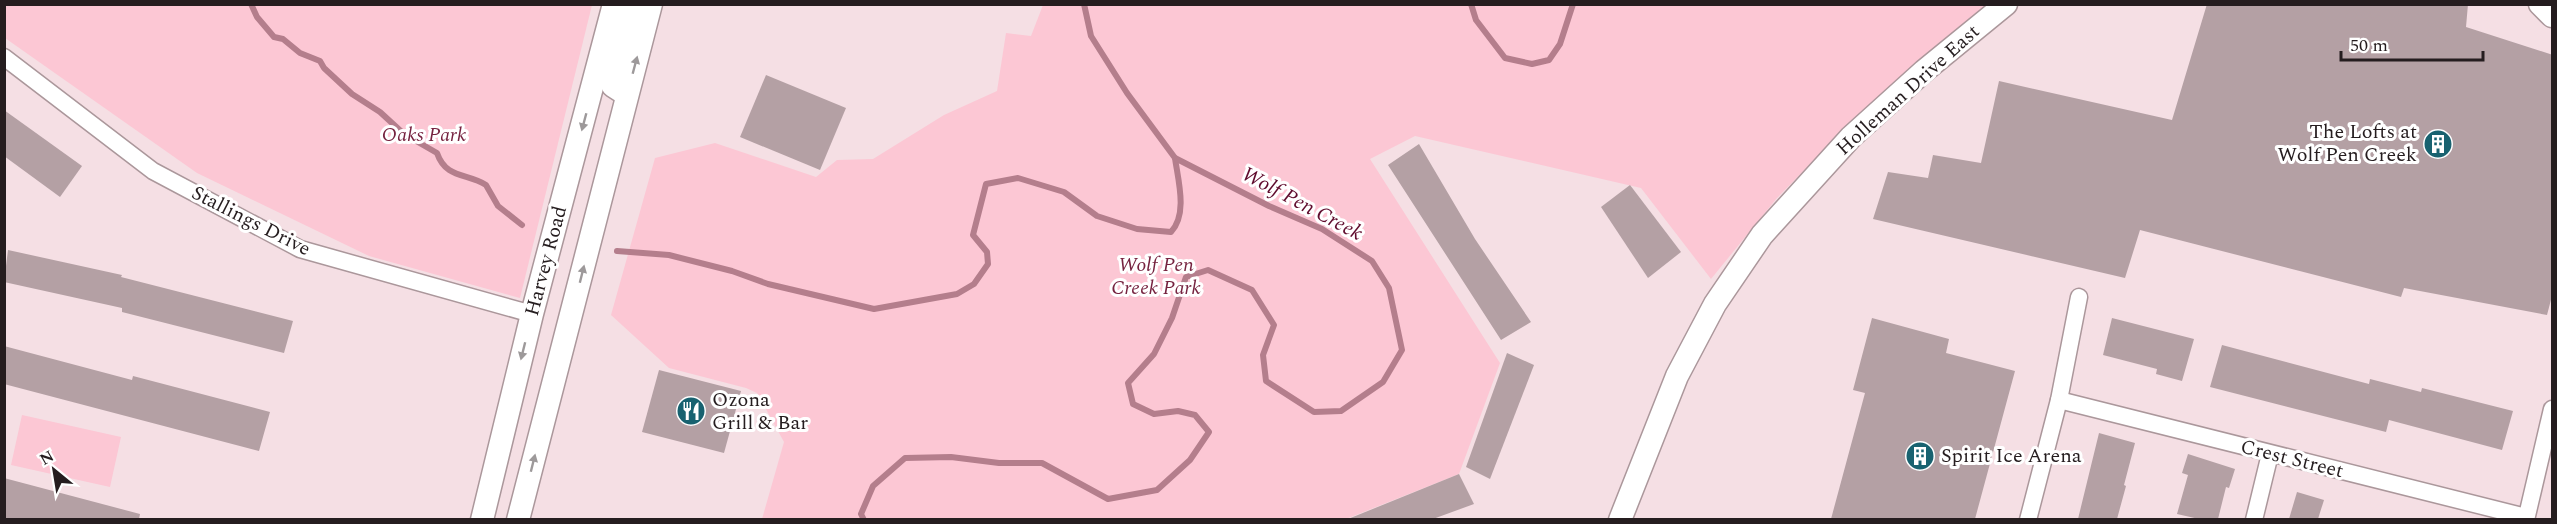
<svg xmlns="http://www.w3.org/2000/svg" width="2557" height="524" font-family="Spectral,serif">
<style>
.green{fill:#fcc7d4}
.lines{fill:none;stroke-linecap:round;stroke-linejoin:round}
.stream{stroke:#b47e8c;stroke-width:6}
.building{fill:#b4a0a4}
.street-casing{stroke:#ab979b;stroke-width:19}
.secondary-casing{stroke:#ab979b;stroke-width:25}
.street{stroke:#fff;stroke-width:16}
.secondary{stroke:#fff;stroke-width:22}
.oneway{fill:#9d999a}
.labels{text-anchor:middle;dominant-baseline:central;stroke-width:6;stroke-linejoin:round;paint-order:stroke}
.street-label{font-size:20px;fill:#251d1f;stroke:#fff}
.poi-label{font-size:20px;fill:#251d1f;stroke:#fff;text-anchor:start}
.park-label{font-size:20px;font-style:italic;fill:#762340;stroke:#fff}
.water-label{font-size:21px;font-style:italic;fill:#600c2e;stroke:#fff}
</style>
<rect width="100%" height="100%" fill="#f5dfe4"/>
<g class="green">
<path d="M 5,4 L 592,5 L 520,298 L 369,256 L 197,173 L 5,38 Z"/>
<path d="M 1043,5 L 1987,5 L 1861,112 L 1777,198 L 1711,279 L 1641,188 L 1415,136 L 1370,159 L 1500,363 L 1459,474 L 1346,519 L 762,519 L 784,442 L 757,393 L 746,388 L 669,368 L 611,315 L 655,158 L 715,143 L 816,177 L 837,160 L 873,159 L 944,115 L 997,91 L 1006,33 L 1031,36 Z"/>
<path d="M 22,415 L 121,437 L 110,487 L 11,465 Z"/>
</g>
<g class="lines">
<g class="stream">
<path d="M 251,4 L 257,17 L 274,37 L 283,39 L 300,53 L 320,61 L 324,68 L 352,94 L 380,112 L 404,134 L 437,153 C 446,179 467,173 486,185 L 498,206 L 522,225"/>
<path d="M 1471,4 L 1476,20 L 1505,58 L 1532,64 L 1549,60 L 1560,44 L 1573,4"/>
<path d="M 617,251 L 669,255 L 732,271 L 768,284 L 874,309 L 957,294 L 974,284 L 988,264 L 987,252 L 973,235 L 986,184 L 1018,178 L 1064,192 L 1097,216 L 1137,229 L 1171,232 C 1188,214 1178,180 1175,158"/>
<path d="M 864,520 L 861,514 L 873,486 L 905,458 L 951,457 L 999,463 L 1042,463 L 1108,499 L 1157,490 L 1190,460 L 1209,432 L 1195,415 L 1178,411 L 1154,414 L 1133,404 L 1128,383 L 1154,354 L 1172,318 L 1186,277 L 1208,270 L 1252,290 L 1274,325 L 1263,355 L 1266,381 L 1314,412 L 1341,411 L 1383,382 L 1402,350 L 1389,288 L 1372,261 L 1322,229 L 1269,206 L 1175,158 L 1127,93 L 1091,36 L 1084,4"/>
</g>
</g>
<g class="building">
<path d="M 2207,4 L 2468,4 L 2466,27 L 2553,55 L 2553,292 L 2547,315 L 2404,288 L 2401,297 L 2140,230 L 2125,278 L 1873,219 L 1888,172 L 1928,178 L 1933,155 L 1981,163 L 1999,81 L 2172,120 Z"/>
<path d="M 766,75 L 846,108 L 820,170 L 740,137 Z"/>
<path d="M 4,110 L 82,166 L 60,197 L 4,156 Z"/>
<path d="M 1419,144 L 1475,239 L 1531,322 L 1501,340 L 1388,165 Z"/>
<path d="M 1630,185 L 1681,252 L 1648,278 L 1601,207 Z"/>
<path d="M 8,250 L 122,275 L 121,277 L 293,321 L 284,353 L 122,312 L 122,308 L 4,282 Z"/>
<path d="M 1872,318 L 1949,339 L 1946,353 L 2015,371 L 1975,519 L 1831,519 L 1865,393 L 1853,390 Z"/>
<path d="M 2112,318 L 2194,339 L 2182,381 L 2156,374 L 2157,369 L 2103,355 Z"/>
<path d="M 2222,345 L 2369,384 L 2370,379 L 2421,392 L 2422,388 L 2513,411 L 2502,450 L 2389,420 L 2386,432 L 2210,387 Z"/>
<path d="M 4,346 L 132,380 L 133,376 L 270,412 L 259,451 L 4,384 Z"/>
<path d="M 1507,353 L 1534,365 L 1490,479 L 1466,467 Z"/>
<path d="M 659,370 L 741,391 L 724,453 L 642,432 Z"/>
<path d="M 2099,433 L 2135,443 L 2124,485 L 2126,486 L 2117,519 L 2078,519 Z"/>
<path d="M 2188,454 L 2235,469 L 2229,488 L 2226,487 L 2218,519 L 2199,519 L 2177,514 L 2188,475 L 2182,473 Z"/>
<path d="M 1459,474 L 1474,504 L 1433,519 L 1348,519 Z"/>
<path d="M 4,478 L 140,514 L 139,519 L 4,519 Z"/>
<path d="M 2297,492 L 2324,500 L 2318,519 L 2289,519 Z"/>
</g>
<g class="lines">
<g class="street-casing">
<g id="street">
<path d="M 4,57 L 153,171 L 300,249 L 532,314"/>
<path d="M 2059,400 L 2526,517"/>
<path d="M 2028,520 L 2059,400 L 2079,297"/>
<path d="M 2254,520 L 2270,454"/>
<path d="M 2526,520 L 2552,409"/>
</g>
</g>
<g class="secondary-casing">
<g id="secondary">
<path d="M 2540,4 L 2552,16"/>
<path d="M 627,95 L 613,86 L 613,77 L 631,4"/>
<path d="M 482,520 L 532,314 L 614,4"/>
<path d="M 518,520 L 651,4"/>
<path d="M 1620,520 L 1677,376 L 1715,304 L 1762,235 L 1851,137 L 1924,71 L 2006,4"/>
</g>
</g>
<use href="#street" class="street"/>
<use href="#secondary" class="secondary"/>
</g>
<defs><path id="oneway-solid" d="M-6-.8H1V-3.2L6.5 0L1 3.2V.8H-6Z" transform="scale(1.5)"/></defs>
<g class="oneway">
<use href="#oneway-solid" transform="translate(635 65) rotate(-75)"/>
<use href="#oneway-solid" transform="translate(584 122) rotate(105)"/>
<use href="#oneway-solid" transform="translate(582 274) rotate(-76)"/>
<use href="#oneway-solid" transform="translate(523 351) rotate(104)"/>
<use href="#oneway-solid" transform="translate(533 463) rotate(-76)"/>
</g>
<defs>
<g id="building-disc" transform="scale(1.5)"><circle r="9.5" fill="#186270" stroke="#fff"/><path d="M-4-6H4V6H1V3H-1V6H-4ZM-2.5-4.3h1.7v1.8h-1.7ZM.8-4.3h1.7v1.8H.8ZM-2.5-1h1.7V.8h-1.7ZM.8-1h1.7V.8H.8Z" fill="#fff"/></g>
<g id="restaurant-disc" transform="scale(1.5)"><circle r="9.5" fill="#186270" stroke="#fff"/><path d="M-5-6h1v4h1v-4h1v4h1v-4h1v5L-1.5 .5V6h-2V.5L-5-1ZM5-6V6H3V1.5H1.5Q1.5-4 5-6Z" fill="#fff"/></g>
</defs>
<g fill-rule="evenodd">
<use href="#building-disc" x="2438" y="144"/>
<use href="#restaurant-disc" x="691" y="411"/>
<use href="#building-disc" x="1920" y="456"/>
</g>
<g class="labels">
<g class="street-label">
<text transform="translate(1908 90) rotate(-42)">Holleman Drive East</text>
<text transform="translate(251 221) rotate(27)">Stallings Drive</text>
<text transform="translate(546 261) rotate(-75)">Harvey Road</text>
<text transform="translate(2292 459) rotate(14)">Crest Street</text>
</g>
<g class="poi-label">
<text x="2417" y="132" text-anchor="end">The Lofts at<tspan x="2417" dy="23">Wolf Pen Creek</tspan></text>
<text x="712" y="400">Ozona<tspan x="712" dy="23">Grill &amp; Bar</tspan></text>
<text x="1941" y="456">Spirit Ice Arena</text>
</g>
<g class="park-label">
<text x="424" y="135">Oaks Park</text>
<text x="1156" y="265">Wolf Pen<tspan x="1156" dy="23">Creek Park</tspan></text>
</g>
<g class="water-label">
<text transform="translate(1302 204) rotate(28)">Wolf Pen Creek</text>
</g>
</g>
<rect width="2557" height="524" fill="none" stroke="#251d1f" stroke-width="12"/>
<g transform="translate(54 470) rotate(330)" stroke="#ffffff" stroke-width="4.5" paint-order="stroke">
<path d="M0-4.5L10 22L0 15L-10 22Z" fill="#251d1f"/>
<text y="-9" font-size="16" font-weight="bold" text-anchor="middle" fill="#251d1f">N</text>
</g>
<path d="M2341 51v9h142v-9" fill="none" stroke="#251d1f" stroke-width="3"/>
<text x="2350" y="51" font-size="18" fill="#251d1f" stroke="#ffffff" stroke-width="4.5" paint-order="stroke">50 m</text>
</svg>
